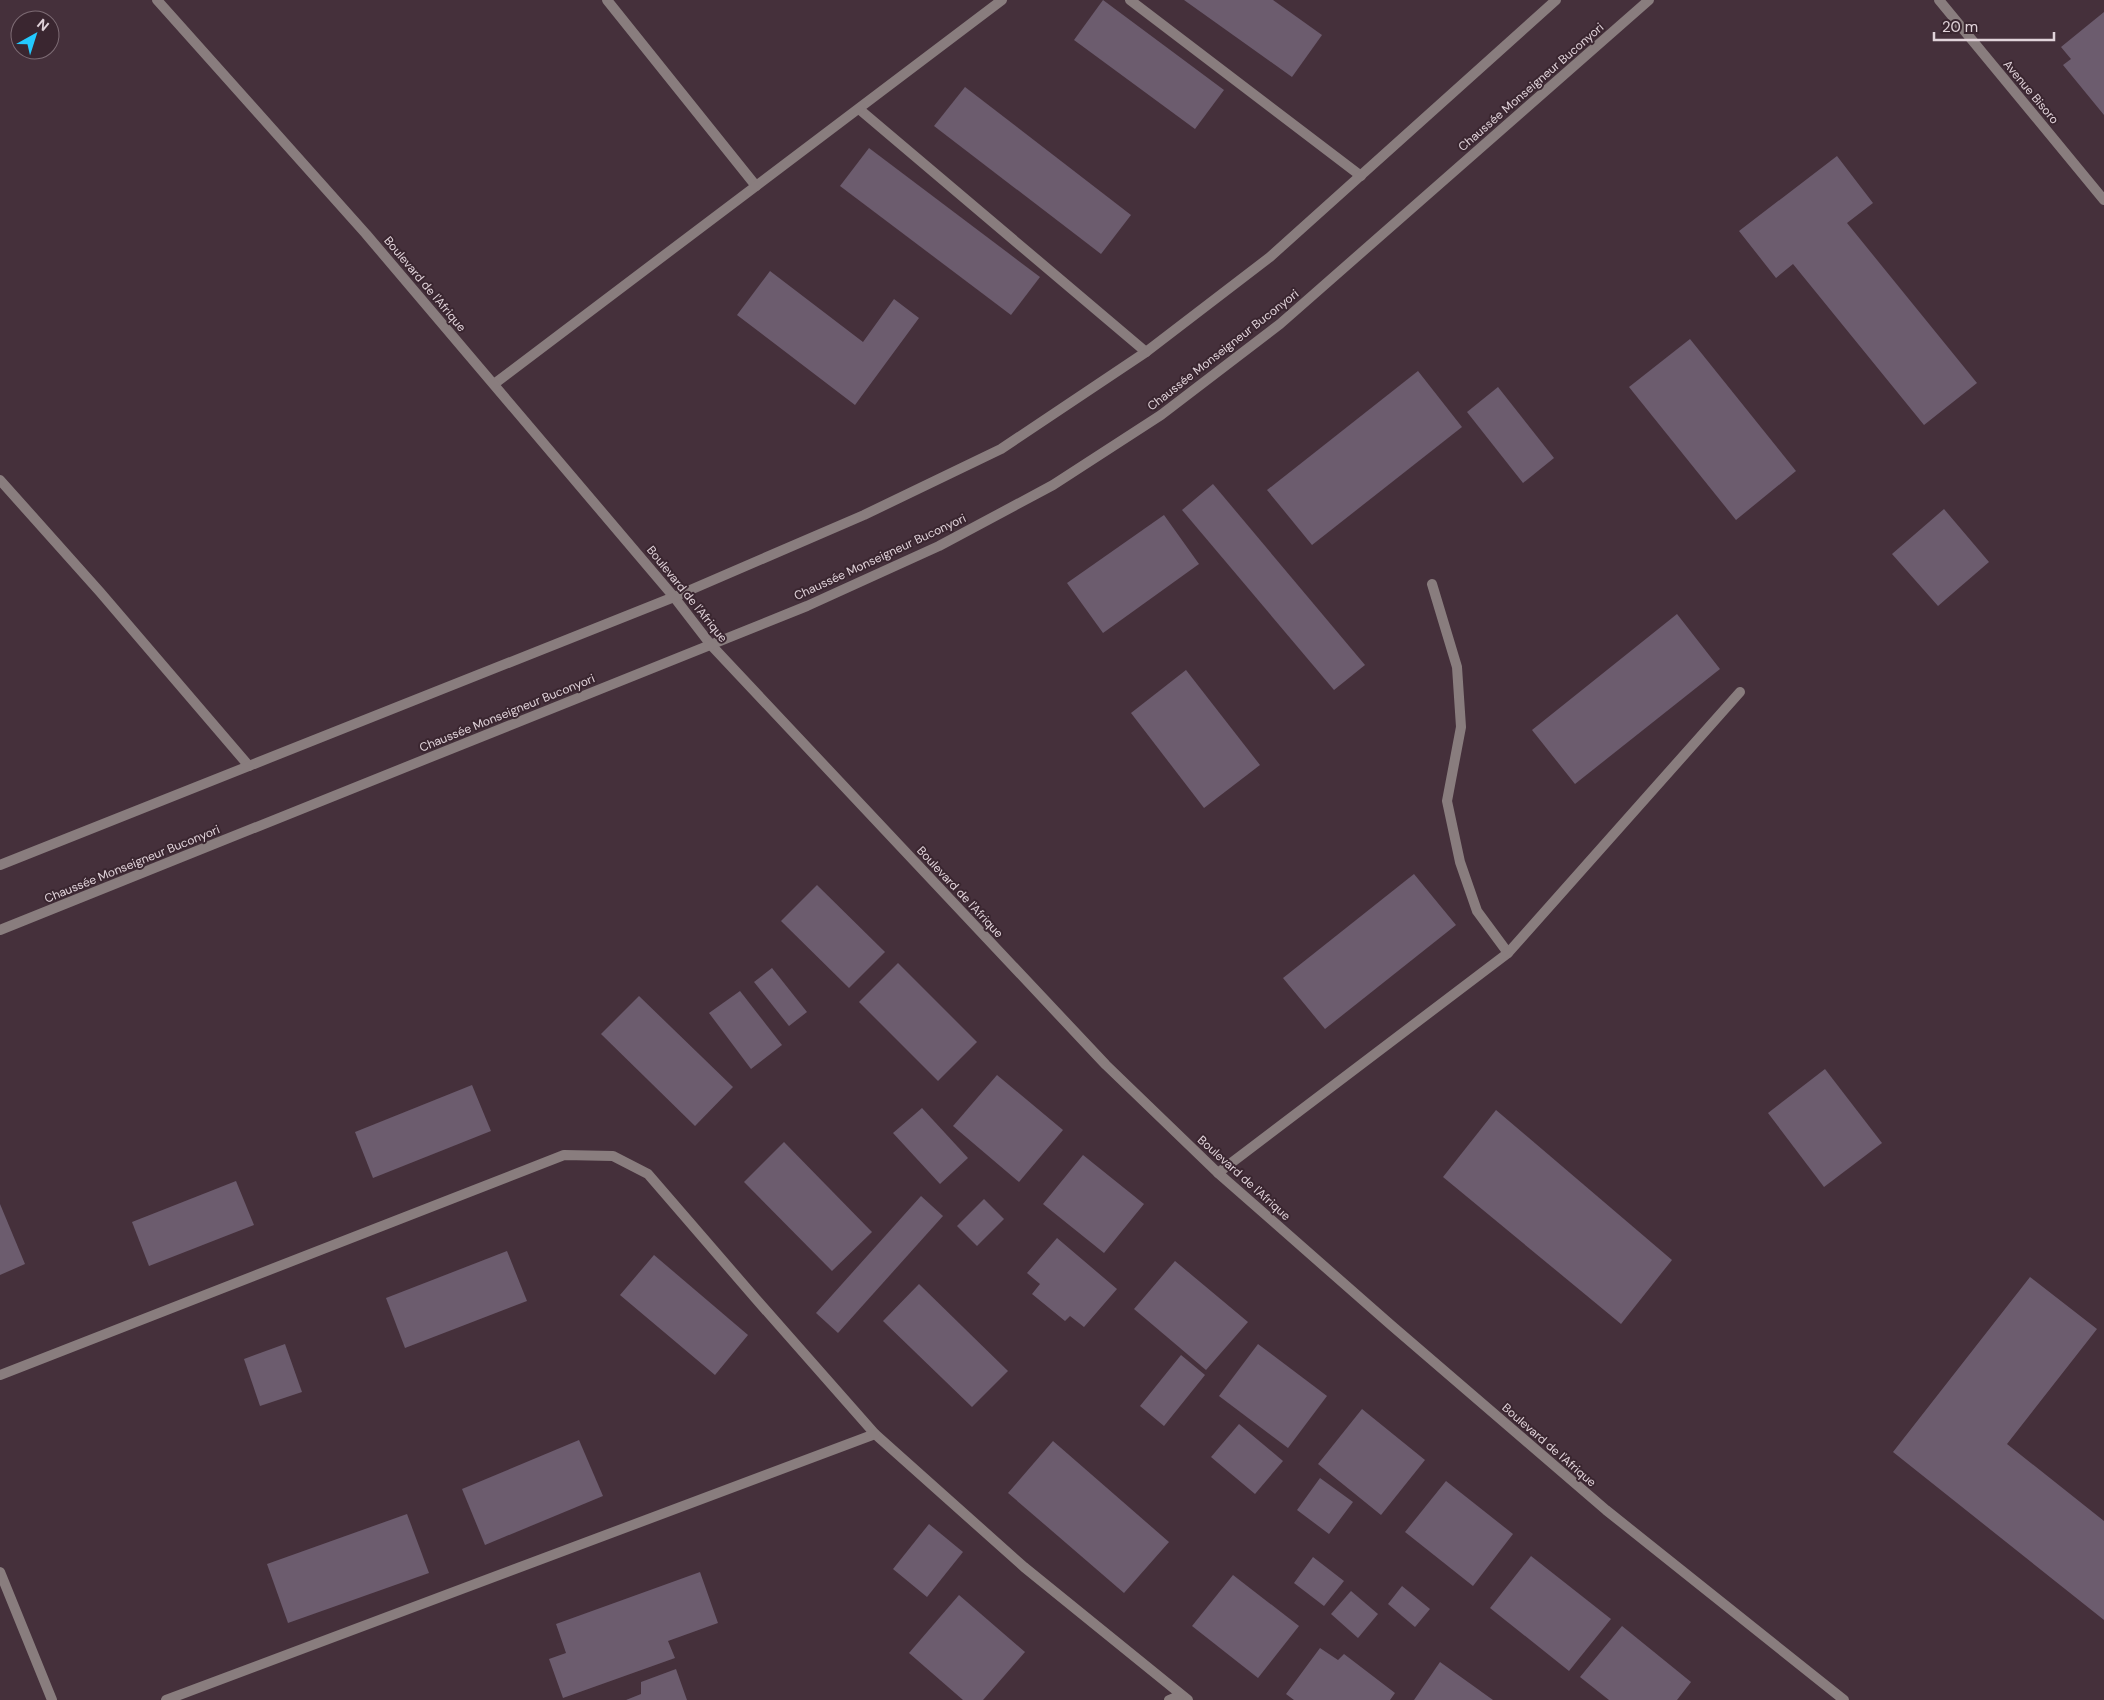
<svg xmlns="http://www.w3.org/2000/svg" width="2104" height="1700" font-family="'DM Sans',sans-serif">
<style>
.building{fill:#6c5c6e}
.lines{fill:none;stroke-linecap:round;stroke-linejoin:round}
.service{stroke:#897d7e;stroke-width:10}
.minor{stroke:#897d7e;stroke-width:10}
.tertiary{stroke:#897d7e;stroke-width:10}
.labels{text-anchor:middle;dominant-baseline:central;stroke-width:4;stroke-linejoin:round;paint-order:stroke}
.street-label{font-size:12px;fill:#e1d3da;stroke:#3a2630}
</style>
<rect width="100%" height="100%" fill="#45303b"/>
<g class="building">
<path d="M 1103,0 L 1224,90 L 1195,129 L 1074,40 Z"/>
<path d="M 1184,0 L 1273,0 L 1322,35 L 1292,77 Z"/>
<path d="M 2104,12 L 2104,115 L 2063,65 L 2071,59 L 2061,47 Z"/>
<path d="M 965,87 L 1131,215 L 1101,254 L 934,126 Z"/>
<path d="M 869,148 L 1040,277 L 1011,315 L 840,186 Z"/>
<path d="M 1837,156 L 1873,203 L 1847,223 L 1977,383 L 1924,425 L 1793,264 L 1776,278 L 1739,231 Z"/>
<path d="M 770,271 L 863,342 L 894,299 L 919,318 L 855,405 L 737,315 Z"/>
<path d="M 1690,339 L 1796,471 L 1736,520 L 1629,387 Z"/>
<path d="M 1418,371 L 1462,427 L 1312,545 L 1267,490 Z"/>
<path d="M 1498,387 L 1554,458 L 1523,483 L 1467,412 Z"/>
<path d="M 1213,484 L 1365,665 L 1334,690 L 1182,510 Z"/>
<path d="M 1944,509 L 1989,562 L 1938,606 L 1892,554 Z"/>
<path d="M 1164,515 L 1199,564 L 1103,633 L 1067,583 Z"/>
<path d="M 1677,614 L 1720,669 L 1575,784 L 1532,730 Z"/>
<path d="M 1186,670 L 1260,765 L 1204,808 L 1131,713 Z"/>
<path d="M 1414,874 L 1456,925 L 1325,1029 L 1283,978 Z"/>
<path d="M 817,885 L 885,952 L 849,988 L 781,921 Z"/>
<path d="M 898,963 L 977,1042 L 938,1081 L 859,1002 Z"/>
<path d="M 772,968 L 807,1012 L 789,1026 L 754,982 Z"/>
<path d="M 740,991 L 782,1045 L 751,1069 L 709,1013 Z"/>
<path d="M 639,996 L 733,1087 L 695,1126 L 601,1034 Z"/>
<path d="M 1825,1069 L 1882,1143 L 1824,1187 L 1768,1113 Z"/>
<path d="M 997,1075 L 1063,1130 L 1019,1182 L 953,1126 Z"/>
<path d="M 472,1085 L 491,1131 L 373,1178 L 355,1132 Z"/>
<path d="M 922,1108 L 968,1158 L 940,1184 L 893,1133 Z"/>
<path d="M 1496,1110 L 1672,1260 L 1621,1324 L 1443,1177 Z"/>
<path d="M 784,1142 L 872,1232 L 832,1271 L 744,1182 Z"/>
<path d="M 1083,1155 L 1144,1204 L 1104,1253 L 1043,1204 Z"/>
<path d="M 236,1181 L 254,1225 L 149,1266 L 132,1222 Z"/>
<path d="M 921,1196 L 943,1216 L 838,1333 L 816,1313 Z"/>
<path d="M 984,1199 L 1004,1219 L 977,1246 L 957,1226 Z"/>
<path d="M 0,1204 L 25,1264 L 0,1275 Z"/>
<path d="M 1057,1238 L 1117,1289 L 1084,1327 L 1070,1316 L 1065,1321 L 1032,1294 L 1040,1284 L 1027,1273 Z"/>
<path d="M 507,1251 L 527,1301 L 405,1348 L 386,1298 Z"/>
<path d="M 654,1255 L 748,1335 L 715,1375 L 620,1295 Z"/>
<path d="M 1175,1261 L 1248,1322 L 1206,1370 L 1134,1309 Z"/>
<path d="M 2030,1277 L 2097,1329 L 2007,1444 L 2104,1521 L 2104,1620 L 1893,1452 Z"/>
<path d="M 919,1284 L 1008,1371 L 972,1407 L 883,1321 Z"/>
<path d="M 285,1344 L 302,1392 L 260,1406 L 244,1359 Z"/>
<path d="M 1258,1344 L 1327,1396 L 1288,1448 L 1219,1396 Z"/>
<path d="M 1181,1355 L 1205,1375 L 1164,1426 L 1140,1406 Z"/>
<path d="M 1362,1409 L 1425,1460 L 1381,1515 L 1318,1464 Z"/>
<path d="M 1239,1424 L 1283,1461 L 1255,1494 L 1211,1457 Z"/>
<path d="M 579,1440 L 603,1496 L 485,1545 L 462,1489 Z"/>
<path d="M 1053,1441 L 1169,1542 L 1124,1593 L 1008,1493 Z"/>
<path d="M 1320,1478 L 1353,1502 L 1329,1534 L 1297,1510 Z"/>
<path d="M 1446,1481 L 1513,1534 L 1473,1586 L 1405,1532 Z"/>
<path d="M 407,1514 L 429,1573 L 288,1623 L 267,1564 Z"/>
<path d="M 929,1524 L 963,1552 L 927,1597 L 893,1569 Z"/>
<path d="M 1531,1556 L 1611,1619 L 1569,1671 L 1490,1608 Z"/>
<path d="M 1313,1557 L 1344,1581 L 1324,1606 L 1294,1583 Z"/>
<path d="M 700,1572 L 718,1623 L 668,1641 L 675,1658 L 563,1698 L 549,1659 L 566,1653 L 556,1624 Z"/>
<path d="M 1233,1575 L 1299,1626 L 1258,1678 L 1192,1626 Z"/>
<path d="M 1402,1586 L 1430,1609 L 1415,1627 L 1388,1604 Z"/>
<path d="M 1351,1591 L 1378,1614 L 1358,1638 L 1331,1614 Z"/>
<path d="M 959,1595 L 1025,1652 L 983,1700 L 963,1700 L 909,1653 Z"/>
<path d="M 1622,1626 L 1691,1682 L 1677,1700 L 1609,1700 L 1580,1677 Z"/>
<path d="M 1320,1648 L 1338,1660 L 1344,1654 L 1395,1693 L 1390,1700 L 1294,1700 L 1286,1694 Z"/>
<path d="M 1440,1662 L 1493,1700 L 1414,1700 Z"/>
<path d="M 676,1669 L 687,1700 L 626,1700 L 641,1694 L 641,1682 Z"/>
</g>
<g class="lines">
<g class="service">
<path d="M 1432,584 L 1457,667 L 1461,727 L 1447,801 L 1460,862 L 1477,911 L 1508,953"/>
<path d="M 1218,1173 L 1508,953 L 1740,692"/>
</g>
<g class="minor">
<path d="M 607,0 L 756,186"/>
<path d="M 1130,0 L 1361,176"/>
<path d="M 1939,0 L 2104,200"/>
<path d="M 859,109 L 1146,352"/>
<path d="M 494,384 L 1002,0"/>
<path d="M 0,480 L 100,592 L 249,766"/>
<path d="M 711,645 L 1106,1065 L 1218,1173 L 1391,1325 L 1606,1510 L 1844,1700"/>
<path d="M 0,1375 L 564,1155 L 613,1156 L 648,1174 L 756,1299 L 875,1434 L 1024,1567 L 1188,1700"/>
<path d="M 0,1572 L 52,1700"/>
<path d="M 166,1700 L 875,1434"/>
<path d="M 1169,1700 L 1181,1695"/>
</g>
<g class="tertiary">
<path d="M 157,0 L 366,234 L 674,597 L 711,645"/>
<path d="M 0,865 L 674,597 L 864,515 L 1001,449 L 1146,352 L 1270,257 L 1556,0"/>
<path d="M 0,930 L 807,606 L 939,546 L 1053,485 L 1161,415 L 1280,324 L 1649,0"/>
</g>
</g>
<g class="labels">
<g class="street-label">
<text transform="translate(1531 87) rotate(-41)">Chaussée Monseigneur Buconyori</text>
<text transform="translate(2031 92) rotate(50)">Avenue Bisoro</text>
<text transform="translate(425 284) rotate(50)">Boulevard de l'Afrique</text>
<text transform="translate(1223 350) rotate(-38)">Chaussée Monseigneur Buconyori</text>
<text transform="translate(880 557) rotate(-25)">Chaussée Monseigneur Buconyori</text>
<text transform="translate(687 594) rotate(51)">Boulevard de l'Afrique</text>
<text transform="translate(507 713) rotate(-22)">Chaussée Monseigneur Buconyori</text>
<text transform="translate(132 864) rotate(-22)">Chaussée Monseigneur Buconyori</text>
<text transform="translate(960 892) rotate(47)">Boulevard de l'Afrique</text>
<text transform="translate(1244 1178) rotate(42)">Boulevard de l'Afrique</text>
<text transform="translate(1549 1445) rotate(41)">Boulevard de l'Afrique</text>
</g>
</g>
<g transform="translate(35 35) rotate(39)"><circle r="24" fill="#3a2630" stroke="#7d6b74"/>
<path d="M0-4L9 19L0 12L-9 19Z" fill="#23c9fe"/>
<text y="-8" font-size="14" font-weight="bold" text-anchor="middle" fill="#e1d3da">N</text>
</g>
<path d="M1934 32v8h120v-8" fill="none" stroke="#e1d3da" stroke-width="2.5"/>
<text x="1942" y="32" font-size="15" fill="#e1d3da" stroke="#3a2630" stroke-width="4" paint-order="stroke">20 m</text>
</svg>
